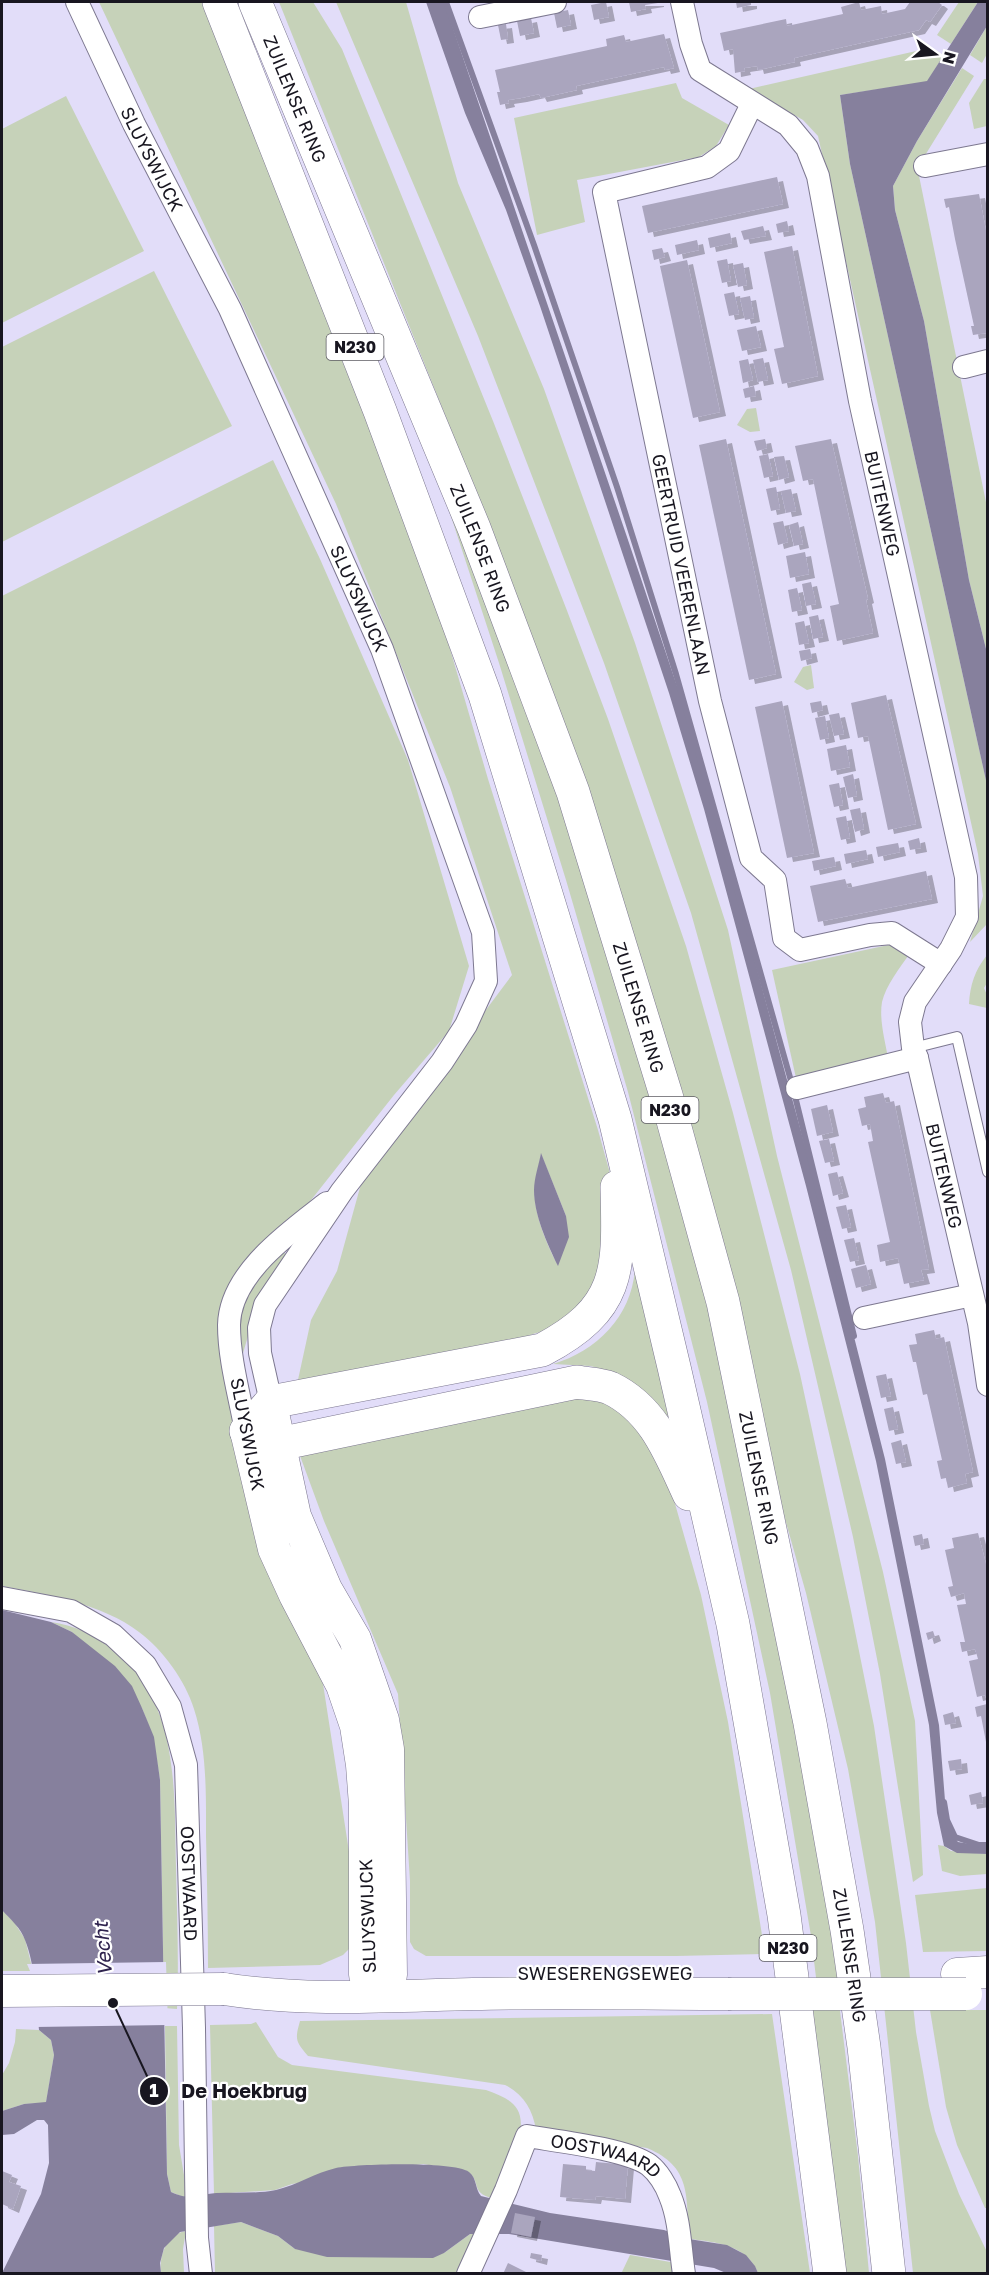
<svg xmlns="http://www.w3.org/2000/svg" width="989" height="2275" font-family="'Golos Text',sans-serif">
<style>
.green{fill:#c6d2b9;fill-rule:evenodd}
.water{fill:#86809d}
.pier{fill:#e2ddf9}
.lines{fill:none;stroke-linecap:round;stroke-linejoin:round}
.stream{stroke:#86809d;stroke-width:6}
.building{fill:#aaa5be;filter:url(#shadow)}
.lane-casing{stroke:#7d7890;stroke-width:12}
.street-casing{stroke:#7d7890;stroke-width:24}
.secondary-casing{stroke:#7d7890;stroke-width:33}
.primary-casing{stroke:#7d7890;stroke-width:34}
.lane{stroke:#fff;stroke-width:10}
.street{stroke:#fff;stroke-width:22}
.secondary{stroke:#fff;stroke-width:32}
.primary{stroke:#fff;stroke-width:33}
.secondary-bridge-casing{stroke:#7d7890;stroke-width:33;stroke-linecap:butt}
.secondary-bridge{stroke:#fff;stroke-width:32}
.labels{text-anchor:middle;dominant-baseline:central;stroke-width:4.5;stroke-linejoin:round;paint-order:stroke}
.shield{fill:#fff;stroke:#5d5c63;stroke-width:1.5}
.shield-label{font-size:16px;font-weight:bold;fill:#181620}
.street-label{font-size:18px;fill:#181620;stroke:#fff}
.water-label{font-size:20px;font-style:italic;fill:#2f234e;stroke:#fff}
.leader{fill:none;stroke:#181620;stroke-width:2}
.callout-dot{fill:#181620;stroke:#fff;stroke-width:2}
.mark-label{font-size:18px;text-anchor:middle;font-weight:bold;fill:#fff}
.callout-label{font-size:20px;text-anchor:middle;font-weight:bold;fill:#181620;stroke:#fff;stroke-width:4.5;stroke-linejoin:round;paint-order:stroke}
</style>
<defs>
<filter id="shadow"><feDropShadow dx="6" dy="4" stdDeviation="0" flood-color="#0004"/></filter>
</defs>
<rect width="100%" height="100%" fill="#e2ddf9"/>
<g class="green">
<path d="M 99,2 L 205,2 L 345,352 L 448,642 L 488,779 L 598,1130 L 618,1202 L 594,1291 L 554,1328 L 533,1334 L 480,1358 L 296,1389 L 311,1320 L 337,1271 L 364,1173 L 512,975 L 450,787 L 336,504 ZM 541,1154 L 566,1216 L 558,1265 C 547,1246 532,1209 535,1187 C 536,1176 539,1165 541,1154 Z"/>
<path d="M 279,2 L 313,2 L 342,49 L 493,421 L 566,608 L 608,719 L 686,946 L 733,1113 L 800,1374 L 851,1611 L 874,1726 L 906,1943 L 916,2032 L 929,2106 L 935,2131 L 959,2194 L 987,2252 L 987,2273 L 913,2273 L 875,1922 L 848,1769 L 806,1593 L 779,1498 L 657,1010 L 482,507 Z"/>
<path d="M 336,2 L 406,2 L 458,183 L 544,389 L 635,643 L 728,930 L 777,1156 L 883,1572 L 915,1721 L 923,1875 L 913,1882 L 880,1674 L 853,1537 L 791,1270 L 691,913 L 604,663 L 478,336 Z"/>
<path d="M 959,2 L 978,2 L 951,44 L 937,35 Z"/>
<path d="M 987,26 L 987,54 L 982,63 L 970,55 Z"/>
<path d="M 925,49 L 942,58 L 927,82 L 840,95 L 850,164 L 987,785 L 987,924 L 970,942 L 983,896 L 978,854 L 818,136 L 803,120 L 749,89 Z"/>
<path d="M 962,68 L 974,76 L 924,157 L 918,171 L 987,507 L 987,653 L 969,580 L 924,321 L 895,210 L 893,186 L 917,141 Z"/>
<path d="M 984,79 L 987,79 L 987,126 L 974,129 L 969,103 Z"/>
<path d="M 676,83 L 682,98 L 729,125 L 716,146 L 699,157 L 577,180 L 585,222 L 537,235 L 514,118 Z"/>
<path d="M 66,96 L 144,251 L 2,323 L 2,129 Z"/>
<path d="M 154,271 L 232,426 L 2,542 L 2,347 Z"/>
<path d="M 756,408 L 760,431 L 750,432 L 737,425 L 747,409 Z"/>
<path d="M 427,443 L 563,794 L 721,1346 L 794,1717 L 844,1994 L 840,2011 L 858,2156 L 869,2273 L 838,2273 L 809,2012 L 818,1994 L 811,1936 L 770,1693 L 707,1402 L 628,1092 L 566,880 L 499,663 Z"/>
<path d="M 273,460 L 320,559 L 408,760 L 469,966 L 449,1031 L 394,1095 L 274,1247 L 286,1254 L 257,1305 L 230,1398 L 235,1447 L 319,1658 L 359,1916 L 351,1947 L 343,1955 L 320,1965 L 208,1968 C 208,1924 207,1880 206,1836 C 206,1794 207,1749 194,1709 C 185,1680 163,1650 139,1632 C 103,1604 45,1594 2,1586 L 2,596 Z"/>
<path d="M 811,665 L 814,688 L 807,690 L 794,682 L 803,667 Z"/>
<path d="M 893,944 L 910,953 C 900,968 886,985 882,1002 C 879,1020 885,1040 888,1058 L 796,1078 L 772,970 Z"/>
<path d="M 987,955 L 987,983 L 984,988 L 987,995 L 987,1008 L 969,1004 C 970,985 975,970 987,955 Z"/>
<path d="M 635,1268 L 674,1421 L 606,1370 L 590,1366 L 553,1364 C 597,1351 632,1316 635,1268 Z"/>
<path d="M 550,1398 L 610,1398 L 660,1451 L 701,1595 L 728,1722 L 765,1954 L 676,1956 L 426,1956 L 414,1949 L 410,1942 L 410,1881 L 398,1694 L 324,1521 L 299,1453 Z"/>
<path d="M 51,1622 C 74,1625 93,1634 112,1649 C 180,1700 174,1791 176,1867 C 177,1915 179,1962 177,2009 L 164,2008 L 160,1780 L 153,1737 L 142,1708 L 72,1632 Z"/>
<path d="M 938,1845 L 944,1846 L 951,1851 L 987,1854 L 987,1874 L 960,1876 L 942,1871 Z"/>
<path d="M 987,1888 L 987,1951 L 923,1952 L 915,1895 Z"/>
<path d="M 2,1910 L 14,1922 L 25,1939 L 33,1971 L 2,1971 Z"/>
<path d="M 930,2010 L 987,2010 L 987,2208 L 985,2208 L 957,2145 L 946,2107 Z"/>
<path d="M 772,2014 L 810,2273 L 758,2273 C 747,2245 716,2242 689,2239 C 686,2196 692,2167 647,2148 L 536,2130 C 533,2110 523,2094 505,2085 L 308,2056 C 295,2041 295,2039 300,2021 Z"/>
<path d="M 256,2022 L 278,2057 L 292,2065 L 486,2090 C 508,2098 525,2105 520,2133 L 492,2198 C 470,2193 482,2181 467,2171 L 423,2164 L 292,2184 L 275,2190 L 214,2194 L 210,2025 L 251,2024 Z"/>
<path d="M 165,2026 L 177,2026 L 179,2145 L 188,2199 L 171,2192 L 167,2174 Z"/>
<path d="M 16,2029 L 39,2030 L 51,2040 L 54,2055 L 46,2103 L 24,2104 L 2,2111 L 2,2075 L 9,2063 L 15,2042 Z"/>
<path d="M 241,2222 L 278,2236 L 295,2249 L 444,2253 L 470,2234 L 476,2234 L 458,2273 L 215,2274 L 214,2226 Z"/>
<path d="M 186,2231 L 183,2249 L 184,2273 L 161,2273 C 159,2256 166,2234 186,2231 Z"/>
<path d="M 630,2255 L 676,2263 L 677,2274 L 621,2274 Z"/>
</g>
<g class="water">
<path d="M 426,2 L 444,2 L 627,537 L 678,689 L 713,807 L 815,1183 L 885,1459 L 939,1725 L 946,1813 L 953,1835 L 958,1842 L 977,1845 L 987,1845 L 987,1854 L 957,1853 L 944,1846 L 937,1813 L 929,1725 L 876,1461 L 806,1186 L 704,809 L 669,693 L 540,306 L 506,210 L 465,113 Z"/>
<path d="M 978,2 L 987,2 L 987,26 L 917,141 L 893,186 L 895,210 L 924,321 L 969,580 L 987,653 L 987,785 L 850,164 L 840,95 L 927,81 Z"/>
<path d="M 541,1153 L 566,1216 L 569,1237 L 558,1266 C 547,1243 534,1215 534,1190 C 534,1178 539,1164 541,1153 Z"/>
<path d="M 2,1610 L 51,1622 L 72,1632 L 115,1666 L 132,1686 L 142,1708 L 154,1737 L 160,1780 L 167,2174 L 171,2192 C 190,2201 197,2195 216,2193 C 235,2192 256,2194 276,2190 C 297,2185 315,2173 336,2168 C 358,2164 453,2161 469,2172 C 477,2178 475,2189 481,2196 L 550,2213 L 664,2230 L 689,2239 L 727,2245 L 746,2255 L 755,2266 L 758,2273 L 726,2273 L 714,2268 L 509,2234 L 470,2234 L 444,2253 L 433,2258 L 327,2257 L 295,2249 L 278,2236 L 241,2222 L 180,2232 L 164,2248 L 160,2263 L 161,2273 L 2,2273 L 41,2194 L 49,2163 L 48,2125 L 44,2120 L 37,2120 L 14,2134 L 2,2135 L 2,2111 L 24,2104 L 46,2102 L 54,2055 L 51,2040 L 39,2030 C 37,2004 35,1964 25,1940 C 21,1928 10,1919 2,1910 Z"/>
</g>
<path class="pier" d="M 166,1962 L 168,2025 L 35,2027 L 30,1971 L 27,1964 Z"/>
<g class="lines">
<g class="stream">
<path d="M 446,2 L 534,245 L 617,487 L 676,674 L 793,1088 L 854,1336"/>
<path d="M 944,1802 L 947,1820 L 955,1837 L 979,1845 L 988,1845"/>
</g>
</g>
<g class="building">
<path d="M 606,2 L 609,17 L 594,20 L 591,5 Z"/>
<path d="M 629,2 L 658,2 L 658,3 L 645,5 L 646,9 L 631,12 Z"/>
<path d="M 736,2 L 751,2 L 751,5 L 737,8 Z"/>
<path d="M 859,2 L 861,10 L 881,6 L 882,14 L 905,9 L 910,2 L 938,2 L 942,5 L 930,22 L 926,20 L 919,30 L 794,58 L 795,62 L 758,70 L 757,66 L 744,68 L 745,71 L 735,73 L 733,49 L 724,51 L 720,33 L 786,19 L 787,26 L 843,14 L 841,7 Z"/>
<path d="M 568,10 L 571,25 L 557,28 L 554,13 Z"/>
<path d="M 531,18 L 534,33 L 520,36 L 517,21 Z"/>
<path d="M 506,24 L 508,39 L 501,40 L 498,25 Z"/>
<path d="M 664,34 L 674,68 L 665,70 L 664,67 L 576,86 L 577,90 L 541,98 L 539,94 L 521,98 L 508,100 L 509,103 L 500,105 L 497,92 L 500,92 L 495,70 L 607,46 L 606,39 L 624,35 L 626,42 Z"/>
<path d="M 777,177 L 783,204 L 648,233 L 642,206 Z"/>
<path d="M 979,194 L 987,236 L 987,330 L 986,333 L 973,335 L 971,326 L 974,326 L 955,239 L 949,207 L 946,208 L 944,199 Z"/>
<path d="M 787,221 L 789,231 L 778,233 L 776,224 Z"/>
<path d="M 763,226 L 766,236 L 744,240 L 741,231 Z"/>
<path d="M 730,233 L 732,243 L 710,248 L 708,238 Z"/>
<path d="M 697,240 L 699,250 L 677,255 L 675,245 Z"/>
<path d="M 792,246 L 818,376 L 782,384 L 774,349 L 784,347 L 764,252 Z"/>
<path d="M 662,248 L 665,257 L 654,260 L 652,250 Z"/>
<path d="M 727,259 L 731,281 L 722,283 L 717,261 Z"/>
<path d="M 687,260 L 720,412 L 693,418 L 660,266 Z"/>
<path d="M 743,263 L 747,285 L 738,287 L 733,265 Z"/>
<path d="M 734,292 L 739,314 L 729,316 L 724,294 Z"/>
<path d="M 750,296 L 754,318 L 745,320 L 740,298 Z"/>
<path d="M 756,326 L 761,347 L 742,351 L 737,330 Z"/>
<path d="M 763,358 L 768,380 L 758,382 L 753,360 Z"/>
<path d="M 748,359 L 753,380 L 743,383 L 739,361 Z"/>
<path d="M 754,386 L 756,396 L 745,398 L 743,389 Z"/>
<path d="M 726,439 L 776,674 L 749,680 L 699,445 Z"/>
<path d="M 765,439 L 767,448 L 757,451 L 754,441 Z"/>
<path d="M 831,439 L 868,599 L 866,600 L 873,633 L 837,641 L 830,606 L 839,604 L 813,479 L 803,481 L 795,446 Z"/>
<path d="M 768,454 L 773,476 L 764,478 L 759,456 Z"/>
<path d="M 784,456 L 789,477 L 779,480 L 774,457 Z"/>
<path d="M 776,487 L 780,509 L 771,511 L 766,489 Z"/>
<path d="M 791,489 L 796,511 L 786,513 L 781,491 Z"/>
<path d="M 783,521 L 788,542 L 778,545 L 773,523 Z"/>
<path d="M 798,522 L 803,544 L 794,546 L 789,525 Z"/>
<path d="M 805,552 L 809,574 L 790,578 L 786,556 Z"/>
<path d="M 811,582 L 816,604 L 806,606 L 802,584 Z"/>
<path d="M 797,588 L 802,610 L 792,612 L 788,590 Z"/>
<path d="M 818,615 L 823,637 L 813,639 L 809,617 Z"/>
<path d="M 804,621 L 809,643 L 799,645 L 795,623 Z"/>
<path d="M 810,649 L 812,658 L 801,661 L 799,651 Z"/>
<path d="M 886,695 L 916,824 L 888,830 L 868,736 L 858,738 L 851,703 Z"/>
<path d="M 782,701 L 814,853 L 787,858 L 755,707 Z"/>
<path d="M 821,701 L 823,710 L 812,713 L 810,703 Z"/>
<path d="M 839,713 L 844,734 L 834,736 L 829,715 Z"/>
<path d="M 825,716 L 829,738 L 820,740 L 815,718 Z"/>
<path d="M 846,745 L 850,767 L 831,771 L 827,749 Z"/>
<path d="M 853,774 L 857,796 L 848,798 L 843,777 Z"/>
<path d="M 839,783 L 843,805 L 834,807 L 829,785 Z"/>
<path d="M 860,808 L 864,829 L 855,832 L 850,810 Z"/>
<path d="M 846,816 L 850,838 L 841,840 L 836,818 Z"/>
<path d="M 919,838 L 921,848 L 910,850 L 908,841 Z"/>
<path d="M 898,843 L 900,852 L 878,857 L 876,847 Z"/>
<path d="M 866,850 L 868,859 L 846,864 L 844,854 Z"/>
<path d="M 834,857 L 836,866 L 814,871 L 812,861 Z"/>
<path d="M 926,871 L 932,899 L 818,922 L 810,886 L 845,879 L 848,888 Z"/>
<path d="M 883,1093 L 886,1103 L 894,1101 L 929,1269 L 921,1270 L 924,1280 L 904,1284 L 898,1258 L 880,1262 L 877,1245 L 890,1242 L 868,1142 L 873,1141 L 870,1124 L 862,1126 L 858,1109 L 866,1107 L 864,1097 Z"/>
<path d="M 827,1105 L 833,1132 L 817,1136 L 811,1109 Z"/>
<path d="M 829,1139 L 834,1161 L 825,1163 L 819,1141 Z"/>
<path d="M 837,1172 L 843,1193 L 833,1196 L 828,1174 Z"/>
<path d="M 846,1205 L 851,1227 L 842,1229 L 836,1207 Z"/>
<path d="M 854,1238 L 859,1260 L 850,1262 L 844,1240 Z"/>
<path d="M 866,1265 L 871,1284 L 856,1288 L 851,1269 Z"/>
<path d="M 934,1330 L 936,1339 L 944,1337 L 973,1472 L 965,1474 L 967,1483 L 948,1488 L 946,1478 L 941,1479 L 937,1461 L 942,1460 L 927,1394 L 923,1395 L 916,1362 L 913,1362 L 909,1345 L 917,1344 L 915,1334 Z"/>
<path d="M 886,1374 L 891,1396 L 881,1398 L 876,1376 Z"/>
<path d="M 893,1407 L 898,1429 L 889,1431 L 884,1409 Z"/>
<path d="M 901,1440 L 906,1462 L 896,1464 L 891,1443 Z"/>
<path d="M 978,1533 L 987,1568 L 987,1700 L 985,1695 L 977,1697 L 969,1661 L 978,1659 L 975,1649 L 962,1652 L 960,1642 L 965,1642 L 957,1605 L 966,1604 L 964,1593 L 951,1597 L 948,1587 L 953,1586 L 945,1550 L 954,1548 L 952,1538 Z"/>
<path d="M 922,1534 L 924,1544 L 915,1546 L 913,1536 Z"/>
<path d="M 933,1631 L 935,1637 L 928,1640 L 926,1633 Z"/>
<path d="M 987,1704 L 987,1742 L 986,1742 L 981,1716 L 977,1717 L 975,1707 Z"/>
<path d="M 953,1712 L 956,1723 L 945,1725 L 943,1715 Z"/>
<path d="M 961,1759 L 962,1769 L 950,1771 L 948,1761 Z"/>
<path d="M 981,1792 L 983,1803 L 971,1805 L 969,1795 Z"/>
<path d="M 596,2162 L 628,2165 L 625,2199 L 596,2196 L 595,2200 L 560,2197 L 563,2164 L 586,2166 L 586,2170 L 595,2171 Z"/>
<path d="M 2,2171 L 12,2175 L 9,2182 L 21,2186 L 13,2209 L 2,2204 Z"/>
<path d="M 515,2213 L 535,2217 L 531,2237 L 511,2233 Z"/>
<path d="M 531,2253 L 542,2255 L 541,2261 L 530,2258 Z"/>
<path d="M 508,2263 L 530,2274 L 503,2274 Z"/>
</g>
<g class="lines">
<g class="lane-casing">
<path id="lane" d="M 913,1048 L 957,1037 L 988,1172"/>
</g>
<g class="street-casing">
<g id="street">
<path id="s1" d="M 77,2 L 134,124 L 230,309 L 382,649 L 483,932 L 486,981 L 466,1025 L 442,1062 L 342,1191 L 265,1305 L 259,1328 L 260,1353 L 271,1402"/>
<path id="s2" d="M 682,2 L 691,44 L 700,70 L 788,125 L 807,148 L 818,176 L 860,401 L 966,877 L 967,917 L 951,949 L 915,1002 L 910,1022 L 913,1048 L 917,1058 L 979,1323 L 988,1385"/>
<path d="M 480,17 L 555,2"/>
<path id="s3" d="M 752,104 L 729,151 L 707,167 L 604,192 L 710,701 L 751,858 L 775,880 L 784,938 L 800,950 L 870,935 L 892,933 L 941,964"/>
<path d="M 925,166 L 988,154"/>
<path d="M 964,367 L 988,361"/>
<path d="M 797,1088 L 917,1058"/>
<path d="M 864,1318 L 972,1295"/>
<path d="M 246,1431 C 240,1397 229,1360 229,1325 C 230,1273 290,1232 327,1203"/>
<path id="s4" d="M 2,1598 L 71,1611 L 113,1635 L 145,1665 L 170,1707 L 186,1765 L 194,2028 L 197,2238 L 201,2274"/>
<path id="s5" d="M 468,2274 L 506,2190 L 527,2136 C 556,2141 627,2149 649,2165 C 658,2172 666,2185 670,2196 C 680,2220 680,2248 684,2274"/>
</g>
</g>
<g class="secondary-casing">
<g id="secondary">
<path d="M 246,1431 L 274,1549 L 295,1595 L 342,1685 L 356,1726 L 362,1765 L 365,1805 L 365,1975 L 379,1996 L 391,1975 L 388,1749 L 383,1720 L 355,1639 L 326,1589 L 295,1516 L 274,1418"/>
<path d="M 957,1974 L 988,1972"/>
<path d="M 224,1989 C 306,2002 390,1996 473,1994 C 558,1992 643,1994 728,1994"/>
</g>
</g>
<g class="primary-casing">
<g id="primary">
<path d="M 219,2 L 380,411 L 485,695 L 615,1119 L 674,1367 L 733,1624 L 784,1915 L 830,2274"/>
<path id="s6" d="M 255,2 L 474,528 L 573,792 L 666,1095 L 723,1302 L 810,1723 L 847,1930 L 864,2047 L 889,2274"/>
<path d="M 617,1187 C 619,1269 622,1308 542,1350 L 271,1402 L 246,1431 L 279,1444 L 577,1382 C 587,1384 600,1384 610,1388 C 654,1409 670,1453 689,1494"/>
</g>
</g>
<use href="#lane" class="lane"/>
<use href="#street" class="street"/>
<use href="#secondary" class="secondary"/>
<use href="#primary" class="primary"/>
<g class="secondary-bridge-casing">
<g id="secondary-bridge">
<path d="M 2,1991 L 224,1989"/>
<path d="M 728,1994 L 966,1994"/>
</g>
</g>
<use href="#secondary-bridge" class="secondary-bridge"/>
</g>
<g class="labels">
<g class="shield">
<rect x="326.5" y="334" width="57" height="26" rx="4.5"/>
<rect x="641.5" y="1097" width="57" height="26" rx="4.5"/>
<rect x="759.5" y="1935" width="57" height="26" rx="4.5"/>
</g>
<g class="shield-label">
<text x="355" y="347">N230</text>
<text x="670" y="1110">N230</text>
<text x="788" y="1948">N230</text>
</g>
<g class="street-label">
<text stroke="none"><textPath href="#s6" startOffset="105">ZUILENSE RING</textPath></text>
<text stroke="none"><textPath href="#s1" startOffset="174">SLUYSWIJCK</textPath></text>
<text stroke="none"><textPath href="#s2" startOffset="568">BUITENWEG</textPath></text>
<text stroke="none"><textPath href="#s6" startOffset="591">ZUILENSE RING</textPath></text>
<text stroke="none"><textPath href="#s3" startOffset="566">GEERTRUID VEERENLAAN</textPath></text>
<text stroke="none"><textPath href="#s1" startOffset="660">SLUYSWIJCK</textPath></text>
<text stroke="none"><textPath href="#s6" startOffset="1077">ZUILENSE RING</textPath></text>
<text stroke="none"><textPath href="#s2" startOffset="1269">BUITENWEG</textPath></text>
<text transform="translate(248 1434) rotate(79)">SLUYSWIJCK</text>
<text stroke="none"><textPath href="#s6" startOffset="1563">ZUILENSE RING</textPath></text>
<text stroke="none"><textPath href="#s4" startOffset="390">OOSTWAARD</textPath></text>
<text transform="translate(367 1916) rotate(-92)">SLUYSWIJCK</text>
<text stroke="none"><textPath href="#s6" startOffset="2049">ZUILENSE RING</textPath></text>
<text x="605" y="1973">SWESERENGSEWEG</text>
<text stroke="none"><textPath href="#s5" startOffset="232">OOSTWAARD</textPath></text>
</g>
<g class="water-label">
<text transform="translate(102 1949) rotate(-95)">Vecht</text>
</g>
</g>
<path class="leader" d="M113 2003L154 2091"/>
<g class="callout-dot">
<circle cx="113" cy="2003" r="6"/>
<circle cx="154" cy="2091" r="15"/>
</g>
<g class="mark-label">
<text x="154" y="2097">1</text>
</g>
<g class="callout-label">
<text x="244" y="2098">De Hoekbrug</text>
</g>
<rect width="989" height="2275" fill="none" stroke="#181620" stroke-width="6"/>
<g transform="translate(935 54) rotate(105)" stroke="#ffffff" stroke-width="4.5" paint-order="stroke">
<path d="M0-4.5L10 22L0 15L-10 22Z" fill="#181620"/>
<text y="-9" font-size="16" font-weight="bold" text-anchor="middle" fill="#181620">N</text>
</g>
</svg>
